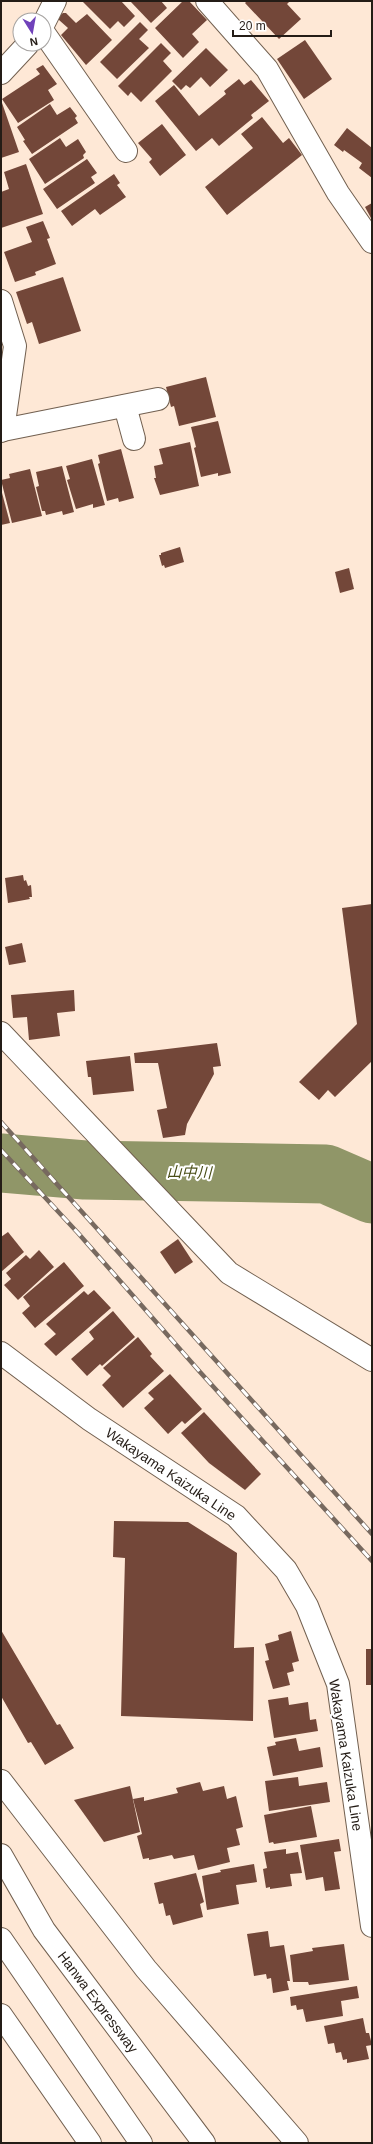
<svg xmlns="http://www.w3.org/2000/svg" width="373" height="2144" font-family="Arial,'Noto Sans JP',sans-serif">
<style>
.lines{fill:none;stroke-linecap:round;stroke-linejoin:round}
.river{stroke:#909668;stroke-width:59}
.building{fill:#734739}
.minor-casing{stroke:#726050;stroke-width:24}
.primary-casing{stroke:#726050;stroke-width:24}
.motorway-casing{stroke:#726050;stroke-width:24}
.minor{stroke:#fff;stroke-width:22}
.primary{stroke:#fff;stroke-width:22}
.motorway{stroke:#fff;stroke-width:22}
.rail-casing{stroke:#77695f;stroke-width:4.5}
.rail{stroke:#fff;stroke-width:3;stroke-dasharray:9;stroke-linecap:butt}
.labels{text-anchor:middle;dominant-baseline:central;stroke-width:4;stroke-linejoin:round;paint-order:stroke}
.street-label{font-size:14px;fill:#241c16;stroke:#fff}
.water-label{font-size:15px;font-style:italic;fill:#484c15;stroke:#fff}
</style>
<rect width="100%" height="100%" fill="#fee8d6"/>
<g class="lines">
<path class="river" d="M 1,1163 L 85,1170 L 326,1174 L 372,1194"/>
</g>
<g class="building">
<path d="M 82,1 L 121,1 L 135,16 L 124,27 L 118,21 L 110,29 Z"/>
<path d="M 130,1 L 161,1 L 167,8 L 151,23 Z"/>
<path d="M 183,1 L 189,1 L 207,20 L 192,34 L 199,42 L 183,58 L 155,28 Z"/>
<path d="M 247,1 L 290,1 L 287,4 L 301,19 L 279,39 L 245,3 Z"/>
<path d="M 63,13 L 66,13 L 76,23 L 87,14 L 112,40 L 86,65 L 61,35 L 68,28 L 59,20 L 59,16 Z"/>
<path d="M 140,22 L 148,30 L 139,39 L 149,48 L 117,79 L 100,62 Z"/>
<path d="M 305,40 L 332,79 L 304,99 L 277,59 Z"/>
<path d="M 161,43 L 171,53 L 163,61 L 172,71 L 141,102 L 131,92 L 128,96 L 118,86 Z"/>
<path d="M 206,48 L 228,70 L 210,87 L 201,77 L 190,88 L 186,85 L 181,90 L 172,81 Z"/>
<path d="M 43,65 L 57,84 L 48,90 L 54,100 L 18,123 L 2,99 L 40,74 L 36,69 Z"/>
<path d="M 239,79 L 244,85 L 251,80 L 269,101 L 251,115 L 253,118 L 219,146 L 212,138 L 196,151 L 155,101 L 174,85 L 199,116 L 226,94 L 224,91 Z"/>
<path d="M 1,100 L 19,152 L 1,158 Z"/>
<path d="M 50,104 L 57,115 L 70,107 L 77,116 L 75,118 L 78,123 L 32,154 L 23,141 L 25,140 L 17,127 Z"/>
<path d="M 262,117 L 283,143 L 289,138 L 302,155 L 227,215 L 205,187 L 253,148 L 241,134 Z"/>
<path d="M 162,124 L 186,155 L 160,176 L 149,162 L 152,159 L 138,143 Z"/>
<path d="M 347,128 L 372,148 L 372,178 L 359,168 L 362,163 L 344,150 L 343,152 L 334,145 Z"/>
<path d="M 60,138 L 66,147 L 78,139 L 86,152 L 83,155 L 84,158 L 45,184 L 29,159 Z"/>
<path d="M 87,159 L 97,173 L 91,177 L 95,183 L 57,209 L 43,189 Z"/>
<path d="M 26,164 L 43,214 L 1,228 L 1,192 L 9,189 L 4,172 Z"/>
<path d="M 114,174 L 120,183 L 117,185 L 126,197 L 100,215 L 95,209 L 72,226 L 61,211 Z"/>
<path d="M 372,203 L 372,220 L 365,207 Z"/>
<path d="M 43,221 L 50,238 L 47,239 L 56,264 L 35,272 L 36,275 L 15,282 L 4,252 L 32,242 L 26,227 Z"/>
<path d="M 63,277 L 81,331 L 39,344 L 32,322 L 27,324 L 16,292 Z"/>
<path d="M 206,377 L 216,417 L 179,426 L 174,406 L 171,407 L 166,387 Z"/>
<path d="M 218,421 L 231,473 L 218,476 L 218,473 L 201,477 L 194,448 L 196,447 L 191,427 Z"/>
<path d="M 190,442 L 199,486 L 160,495 L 154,478 L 156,478 L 154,466 L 163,464 L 159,449 Z"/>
<path d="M 121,449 L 134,498 L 119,502 L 118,498 L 107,501 L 98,464 L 100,463 L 98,455 Z"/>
<path d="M 92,459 L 105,505 L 93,508 L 93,504 L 76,509 L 67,480 L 70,479 L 66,466 Z"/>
<path d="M 62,466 L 74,512 L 63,515 L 62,511 L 46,515 L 45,511 L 42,511 L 36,487 L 39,486 L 36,472 Z"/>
<path d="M 30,469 L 42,516 L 12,523 L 1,480 L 10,478 L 9,474 Z"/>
<path d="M 1,489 L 10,523 L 1,525 Z"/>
<path d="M 180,547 L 184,562 L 165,568 L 164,565 L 162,566 L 159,555 L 161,555 L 161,553 Z"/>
<path d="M 349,568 L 354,589 L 340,593 L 335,572 Z"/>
<path d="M 23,875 L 24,881 L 26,880 L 28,886 L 31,885 L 32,897 L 29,897 L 30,899 L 8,903 L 5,878 Z"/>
<path d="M 372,904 L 372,1061 L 335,1097 L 328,1090 L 319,1100 L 299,1082 L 357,1024 L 342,908 Z"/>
<path d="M 22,943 L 26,962 L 9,965 L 5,947 Z"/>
<path d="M 74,990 L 75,1011 L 57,1013 L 60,1036 L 29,1040 L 27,1017 L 13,1018 L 11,995 Z"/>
<path d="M 217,1043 L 221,1066 L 213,1067 L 214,1074 L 187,1124 L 185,1135 L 163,1138 L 157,1110 L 167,1108 L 158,1063 L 135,1063 L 134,1053 Z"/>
<path d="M 130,1056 L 134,1091 L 93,1095 L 91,1077 L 88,1077 L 86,1061 Z"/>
<path d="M 8,1232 L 24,1252 L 1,1272 L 1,1237 Z"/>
<path d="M 178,1239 L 193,1262 L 175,1274 L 160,1252 Z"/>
<path d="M 39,1250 L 54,1267 L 18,1300 L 4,1285 L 11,1279 L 6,1273 L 26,1255 L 30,1259 Z"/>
<path d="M 64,1262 L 84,1286 L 35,1328 L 22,1313 L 30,1306 L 23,1297 Z"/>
<path d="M 94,1290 L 111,1308 L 56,1356 L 44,1344 L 56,1334 L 46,1324 L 84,1291 L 88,1295 Z"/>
<path d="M 113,1311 L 135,1337 L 102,1366 L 100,1364 L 87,1376 L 71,1359 L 94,1339 L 89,1332 Z"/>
<path d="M 138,1337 L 152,1354 L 150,1356 L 164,1371 L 123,1408 L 102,1385 L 111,1376 L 103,1368 Z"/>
<path d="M 170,1374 L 202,1409 L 185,1424 L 182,1421 L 168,1434 L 144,1408 L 154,1399 L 148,1393 Z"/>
<path d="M 204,1412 L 261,1474 L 245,1490 L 209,1463 L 181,1433 Z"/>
<path d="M 114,1521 L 188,1522 L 237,1553 L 234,1648 L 254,1647 L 253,1721 L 121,1716 L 125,1558 L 113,1557 Z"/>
<path d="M 1,1630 L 57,1725 L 60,1724 L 74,1748 L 45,1765 L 31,1742 L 28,1743 L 1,1696 Z"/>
<path d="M 291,1631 L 299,1661 L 292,1663 L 294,1671 L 287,1673 L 290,1685 L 273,1689 L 265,1661 L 269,1660 L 265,1644 L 279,1640 L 278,1635 Z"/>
<rect x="366" y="1649" width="6" height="36"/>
<path d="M 288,1697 L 289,1705 L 308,1702 L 310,1720 L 316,1719 L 318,1731 L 274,1738 L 268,1700 Z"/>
<path d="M 296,1738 L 299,1751 L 320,1747 L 323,1767 L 273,1776 L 267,1747 L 276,1745 L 275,1742 Z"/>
<path d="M 298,1777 L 299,1786 L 327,1782 L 330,1802 L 269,1811 L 265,1781 Z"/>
<path d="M 200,1782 L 203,1791 L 224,1786 L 227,1799 L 236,1796 L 243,1827 L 236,1829 L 240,1845 L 227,1848 L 230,1862 L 198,1870 L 194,1855 L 174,1859 L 172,1855 L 149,1860 L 149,1858 L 143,1859 L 137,1836 L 142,1834 L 133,1799 L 144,1797 L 144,1801 L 178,1793 L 176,1788 Z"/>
<path d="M 130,1786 L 140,1832 L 104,1842 L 74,1800 Z"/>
<path d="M 311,1806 L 317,1837 L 274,1844 L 273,1842 L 269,1843 L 264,1815 Z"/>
<path d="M 339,1839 L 341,1851 L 334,1852 L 340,1889 L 325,1891 L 323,1877 L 306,1880 L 300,1845 Z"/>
<path d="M 286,1849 L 286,1854 L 298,1852 L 302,1873 L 290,1874 L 292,1886 L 270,1889 L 270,1887 L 266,1888 L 263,1869 L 267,1868 L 264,1852 Z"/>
<path d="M 254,1864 L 257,1882 L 236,1885 L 239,1904 L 207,1910 L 202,1876 L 221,1872 L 220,1870 Z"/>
<path d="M 196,1873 L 204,1902 L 200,1904 L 203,1917 L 173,1925 L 170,1915 L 166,1916 L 163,1903 L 159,1904 L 154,1883 Z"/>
<path d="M 268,1931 L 270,1947 L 284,1945 L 290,1981 L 287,1981 L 289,1990 L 273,1993 L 271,1978 L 267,1979 L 266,1974 L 254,1976 L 247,1934 Z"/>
<path d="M 344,1944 L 349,1980 L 309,1985 L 308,1982 L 293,1982 L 290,1955 L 313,1951 L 312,1948 Z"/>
<path d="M 357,1986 L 359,1998 L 341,2001 L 343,2016 L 306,2022 L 303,2009 L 297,2010 L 296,2005 L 291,2006 L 290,1997 Z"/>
<path d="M 363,2018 L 366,2033 L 369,2033 L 372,2045 L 366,2046 L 369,2059 L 347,2063 L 347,2059 L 343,2060 L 341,2052 L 336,2053 L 334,2043 L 328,2044 L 324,2026 Z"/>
</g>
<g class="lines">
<g class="minor-casing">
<g id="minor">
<path d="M 207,1 L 267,69 L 338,193 L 372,242"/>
<path d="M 44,23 L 55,1"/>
<path d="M 44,33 L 126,151"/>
<path d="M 1,73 L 28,44"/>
<path d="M 1,301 L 15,346 L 3,430 L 1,431"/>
<path d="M 125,406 L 134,439"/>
<path d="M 3,430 L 158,399"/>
<path d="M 1,1033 L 229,1273 L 372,1360"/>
</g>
</g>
<g class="primary-casing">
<path id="primary" d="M 1,1353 L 89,1419 L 236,1516 L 286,1570 L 307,1606 L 338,1684 L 372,1926"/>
</g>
<g class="motorway-casing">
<g id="motorway">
<path d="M 1,1781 L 146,1969 L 297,2143"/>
<path d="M 1,1855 L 44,1930 L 204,2143"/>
<path d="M 1,1939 L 141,2143"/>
<path d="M 1,2015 L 90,2143"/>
</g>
</g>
<use href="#minor" class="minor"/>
<use href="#primary" class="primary"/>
<use href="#motorway" class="motorway"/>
<g class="rail-casing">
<g id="rail">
<path d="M 1,1122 L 372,1534"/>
<path d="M 1,1150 L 78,1233 L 200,1372 L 372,1561"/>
</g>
</g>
<use href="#rail" class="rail"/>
</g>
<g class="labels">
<g class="street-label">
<text transform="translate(171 1474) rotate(34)">Wakayama Kaizuka Line</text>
<text transform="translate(346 1755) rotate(81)">Wakayama Kaizuka Line</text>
<text transform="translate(98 2002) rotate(53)">Hanwa Expressway</text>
</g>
<g class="water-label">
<text transform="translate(189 1172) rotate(1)">山中川</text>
</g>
</g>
<rect width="373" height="2144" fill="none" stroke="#241c16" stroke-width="4"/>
<g transform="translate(32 32) rotate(169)"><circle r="19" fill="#ffffff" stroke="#a7a4a2"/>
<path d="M0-3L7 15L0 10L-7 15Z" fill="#7042ba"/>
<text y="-6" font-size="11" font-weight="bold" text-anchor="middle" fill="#241c16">N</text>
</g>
<path d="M233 30v6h98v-6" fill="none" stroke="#241c16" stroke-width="2"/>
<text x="239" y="30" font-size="12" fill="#241c16" stroke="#ffffff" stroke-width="3" paint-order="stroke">20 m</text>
</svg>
